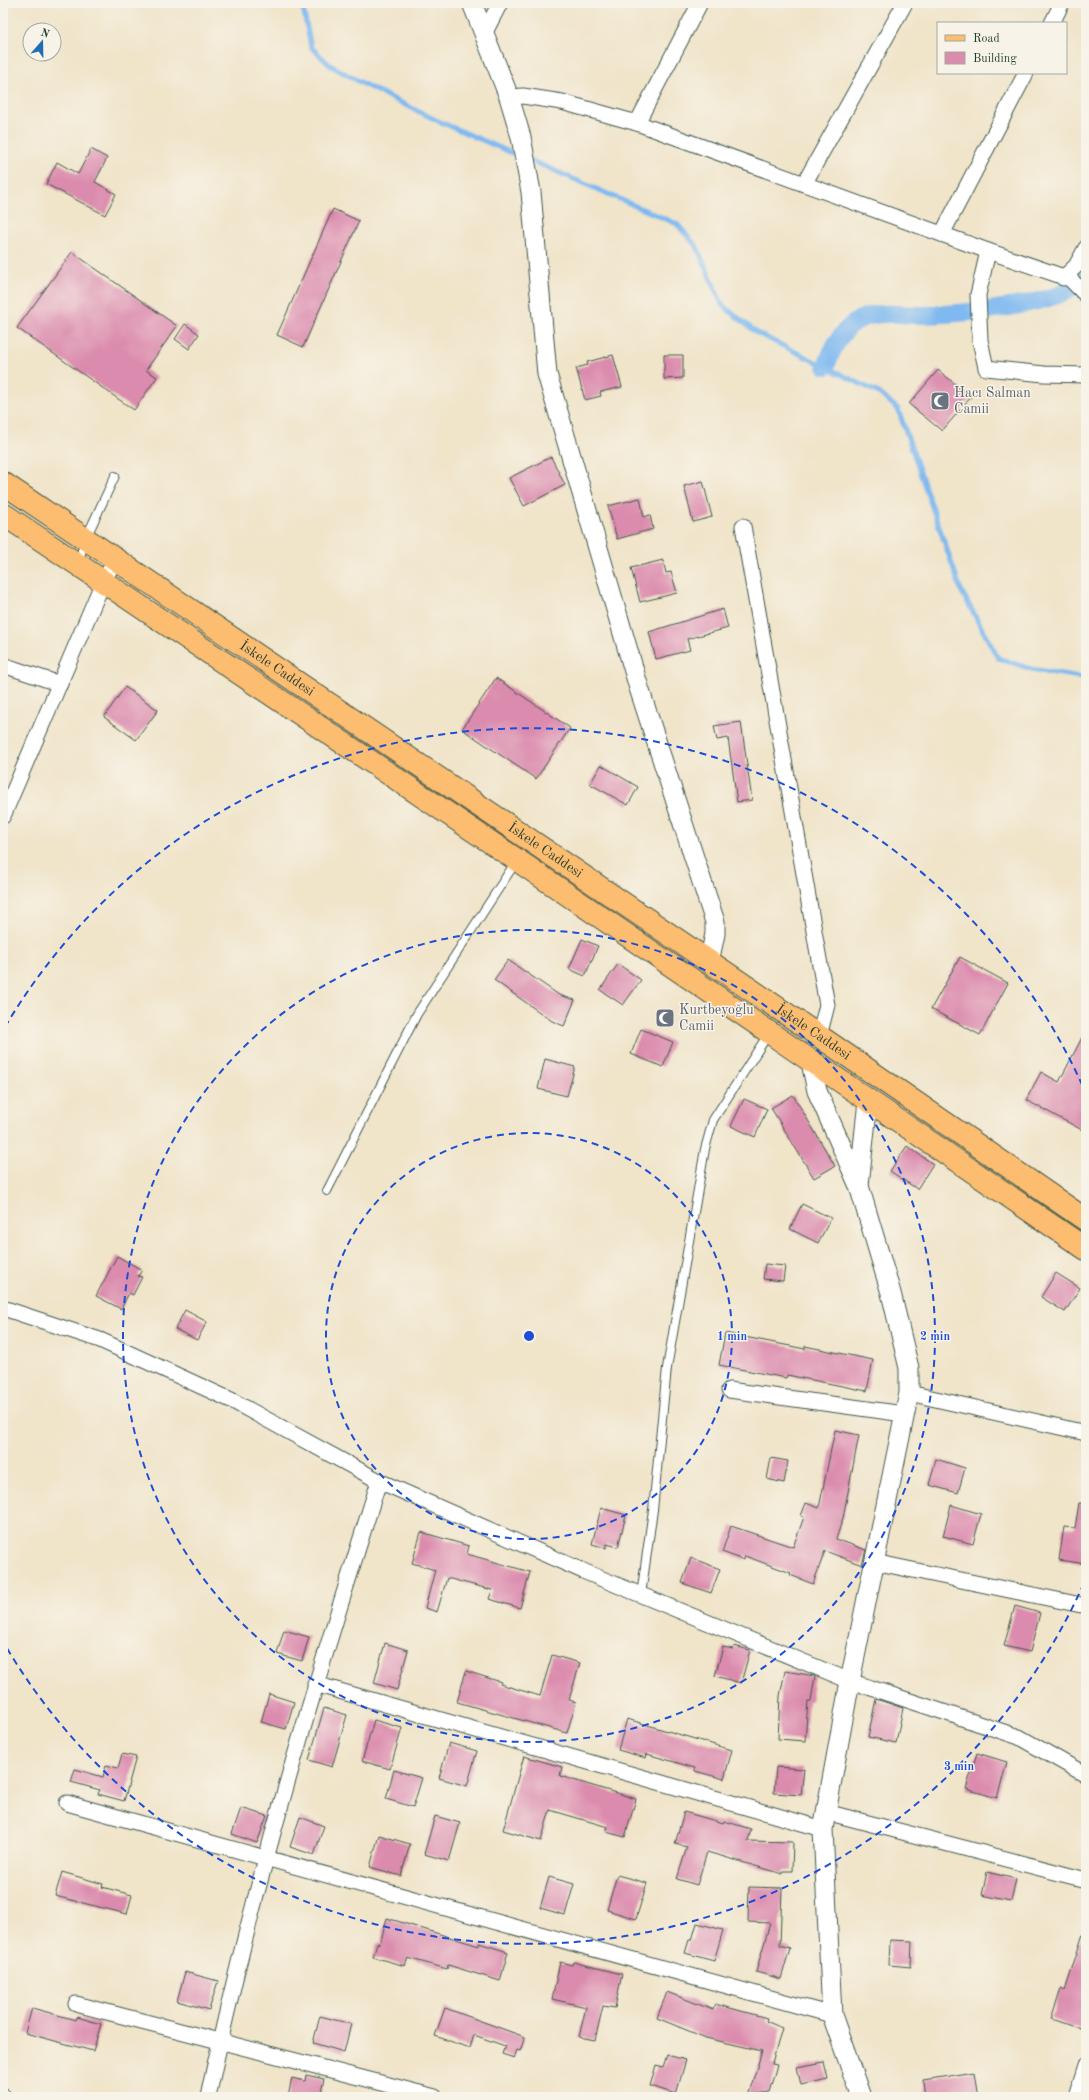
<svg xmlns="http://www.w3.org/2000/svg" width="1089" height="2100" font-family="'Old Standard TT',serif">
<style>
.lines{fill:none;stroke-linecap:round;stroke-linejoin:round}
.stream{stroke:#7fb9f0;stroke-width:5}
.canal{stroke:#7fb9f0;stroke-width:18}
.building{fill:#db8bad}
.service-casing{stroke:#3e564a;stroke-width:10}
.minor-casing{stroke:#3e564a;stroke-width:17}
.tertiary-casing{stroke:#3e564a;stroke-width:21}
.primary-casing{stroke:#3e564a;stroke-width:24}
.service{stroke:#fff;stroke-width:8}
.minor{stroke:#fff;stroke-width:15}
.tertiary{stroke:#fff;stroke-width:19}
.primary{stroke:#fcbd6f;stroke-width:22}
.ring{fill:none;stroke:#1d4ed8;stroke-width:2;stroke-dasharray:7 5}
.labels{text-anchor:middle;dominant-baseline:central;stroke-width:3;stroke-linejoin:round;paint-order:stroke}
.worship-label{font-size:14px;fill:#5b616d;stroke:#f7f3e8;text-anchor:start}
.street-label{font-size:14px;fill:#1f3d34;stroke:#f7f3e8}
.centre{fill:#1d4ed8;stroke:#f7f3e8;stroke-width:2}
.ring-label{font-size:12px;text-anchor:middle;font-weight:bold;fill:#1d4ed8;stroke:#f7f3e8;stroke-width:3;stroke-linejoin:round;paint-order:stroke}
</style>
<rect width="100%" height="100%" fill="#f7f3e8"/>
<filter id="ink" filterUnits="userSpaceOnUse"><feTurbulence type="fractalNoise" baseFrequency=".025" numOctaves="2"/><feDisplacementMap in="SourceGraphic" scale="8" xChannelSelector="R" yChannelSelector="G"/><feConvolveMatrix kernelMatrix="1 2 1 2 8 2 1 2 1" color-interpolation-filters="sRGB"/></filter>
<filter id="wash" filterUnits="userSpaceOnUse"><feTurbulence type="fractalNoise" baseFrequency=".012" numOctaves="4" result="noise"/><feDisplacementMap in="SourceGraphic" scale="16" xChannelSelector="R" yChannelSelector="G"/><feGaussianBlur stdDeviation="0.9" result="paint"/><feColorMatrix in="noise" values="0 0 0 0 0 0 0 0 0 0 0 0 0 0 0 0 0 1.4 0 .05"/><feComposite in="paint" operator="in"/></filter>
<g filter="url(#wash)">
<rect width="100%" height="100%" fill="#f0e4c9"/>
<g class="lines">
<g class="stream">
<path d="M 302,3 L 311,47 L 330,65 L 369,87 L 438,121 L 519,156"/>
<path d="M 530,160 L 677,224 L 697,247 L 722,305 L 757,333 L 879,393 L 898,409 L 961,590 L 998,658 L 1031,669 L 1086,678"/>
</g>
<path class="canal" d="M 826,366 C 832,350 839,334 854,323 C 872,309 901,315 922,315 C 959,314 1064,307 1086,277"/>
</g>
<g id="blocks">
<g class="building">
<path d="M 91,149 L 107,158 L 95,182 L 116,194 L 105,215 L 46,184 L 57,162 L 78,174 Z"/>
<path d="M 333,209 L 359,221 L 303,347 L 277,335 Z"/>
<path d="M 72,252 L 177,326 L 146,370 L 157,377 L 134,410 L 17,328 Z"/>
<path d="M 185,324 L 199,334 L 189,349 L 175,339 Z"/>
<path d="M 613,355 L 622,387 L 600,392 L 601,396 L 585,400 L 576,368 L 588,365 L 587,362 Z"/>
<path d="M 664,355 L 683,355 L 683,378 L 664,379 Z"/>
<path d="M 938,370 L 971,397 L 942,431 L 909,404 Z"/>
<path d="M 551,457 L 565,485 L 524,506 L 509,478 Z"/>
<path d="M 703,481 L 712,517 L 693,522 L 684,486 Z"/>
<path d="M 640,498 L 644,517 L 650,515 L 653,529 L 617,539 L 608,506 Z"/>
<path d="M 663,560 L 666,573 L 671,572 L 677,593 L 640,602 L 631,568 Z"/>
<path d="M 723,609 L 728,628 L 687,639 L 690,650 L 656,659 L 649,632 Z"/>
<path d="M 496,678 L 570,728 L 536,779 L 462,729 Z"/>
<path d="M 125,687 L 158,710 L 136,740 L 104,717 Z"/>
<path d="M 741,722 L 752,800 L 737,802 L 728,738 L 717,740 L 714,726 Z"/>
<path d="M 601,765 L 638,787 L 628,805 L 590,784 Z"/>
<path d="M 582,939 L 598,946 L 585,976 L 569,969 Z"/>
<path d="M 960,957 L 1008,983 L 980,1035 L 931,1009 Z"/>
<path d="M 508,960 L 559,995 L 575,1000 L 564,1026 L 552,1021 L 494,980 Z"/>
<path d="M 618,964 L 641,980 L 623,1005 L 600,990 Z"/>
<path d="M 641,1029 L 673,1042 L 663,1067 L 631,1054 Z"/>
<path d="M 1086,1030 L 1086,1132 L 1026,1100 L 1041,1072 L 1059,1082 Z"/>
<path d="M 545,1059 L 575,1067 L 567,1096 L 538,1089 Z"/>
<path d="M 793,1095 L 835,1166 L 814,1178 L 771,1108 Z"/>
<path d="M 744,1099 L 767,1109 L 755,1137 L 731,1126 Z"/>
<path d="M 907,1146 L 933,1164 L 917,1189 L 890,1171 Z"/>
<path d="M 802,1204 L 831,1218 L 818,1243 L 790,1229 Z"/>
<path d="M 117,1256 L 142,1270 L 138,1276 L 142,1277 L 133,1295 L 129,1293 L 121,1309 L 96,1296 Z"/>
<path d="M 765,1264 L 785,1266 L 783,1281 L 763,1279 Z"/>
<path d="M 1056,1273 L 1080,1288 L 1065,1312 L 1041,1297 Z"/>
<path d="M 185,1310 L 207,1322 L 197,1340 L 175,1329 Z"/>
<path d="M 725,1333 L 805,1349 L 805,1346 L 873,1360 L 867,1391 L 787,1375 L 786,1378 L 719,1365 Z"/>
<path d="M 835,1430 L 859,1435 L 843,1518 L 836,1539 L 866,1550 L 862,1565 L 825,1551 L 813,1584 L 790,1575 L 791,1573 L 745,1556 L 744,1560 L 722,1552 L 731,1526 L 793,1547 L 804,1517 L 801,1516 L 806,1503 L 819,1508 Z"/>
<path d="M 771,1458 L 788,1461 L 784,1483 L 767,1479 Z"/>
<path d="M 936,1459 L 965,1468 L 958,1493 L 929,1485 Z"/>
<path d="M 1079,1503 L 1086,1504 L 1086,1564 L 1059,1560 L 1064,1527 L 1075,1528 Z"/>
<path d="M 951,1505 L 981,1514 L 973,1544 L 943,1536 Z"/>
<path d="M 601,1508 L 626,1515 L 618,1547 L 607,1544 L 606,1548 L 592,1544 Z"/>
<path d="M 421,1532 L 469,1546 L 467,1554 L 530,1572 L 520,1608 L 489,1599 L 492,1590 L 447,1578 L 437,1612 L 425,1608 L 435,1570 L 412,1563 Z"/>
<path d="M 691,1558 L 720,1569 L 711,1593 L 682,1583 Z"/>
<path d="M 1015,1606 L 1040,1613 L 1030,1652 L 1004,1646 Z"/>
<path d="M 284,1630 L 309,1637 L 302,1661 L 277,1654 Z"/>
<path d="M 385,1643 L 408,1650 L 397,1690 L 374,1683 Z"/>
<path d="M 734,1646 L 750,1650 L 741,1683 L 715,1676 L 723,1647 L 733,1649 Z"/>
<path d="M 552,1655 L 580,1663 L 569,1700 L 576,1702 L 567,1733 L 457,1702 L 466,1671 L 501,1682 L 500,1684 L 540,1696 Z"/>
<path d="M 785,1671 L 815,1676 L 811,1701 L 808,1701 L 805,1741 L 778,1739 L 780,1696 Z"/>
<path d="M 269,1694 L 294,1702 L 286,1729 L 261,1722 Z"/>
<path d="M 876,1699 L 903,1708 L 896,1743 L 868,1737 Z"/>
<path d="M 324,1708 L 347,1715 L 332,1767 L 309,1760 Z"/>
<path d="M 627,1719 L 732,1750 L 724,1779 L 695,1771 L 695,1768 L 647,1754 L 646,1758 L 618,1750 Z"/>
<path d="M 374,1720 L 402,1728 L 390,1769 L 362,1761 Z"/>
<path d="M 449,1743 L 477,1751 L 467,1786 L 439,1778 Z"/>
<path d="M 977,1753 L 1007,1762 L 997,1798 L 966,1789 Z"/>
<path d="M 122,1754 L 136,1757 L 124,1801 L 98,1794 L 100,1790 L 71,1782 L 75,1769 L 103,1777 L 106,1765 L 118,1768 Z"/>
<path d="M 524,1756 L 562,1767 L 560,1776 L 636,1799 L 625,1837 L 606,1832 L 608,1827 L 550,1810 L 541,1841 L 503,1830 Z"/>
<path d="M 776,1767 L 804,1769 L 801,1795 L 774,1793 Z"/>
<path d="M 394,1770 L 422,1778 L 413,1807 L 386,1799 Z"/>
<path d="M 241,1808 L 267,1816 L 257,1843 L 232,1834 Z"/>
<path d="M 684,1812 L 723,1823 L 724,1821 L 751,1829 L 748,1841 L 793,1842 L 792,1871 L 783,1871 L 783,1874 L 707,1852 L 697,1885 L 677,1879 L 687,1847 L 675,1844 Z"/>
<path d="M 435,1816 L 460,1823 L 449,1861 L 424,1854 Z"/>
<path d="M 300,1817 L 324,1826 L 314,1855 L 290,1847 Z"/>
<path d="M 379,1835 L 410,1844 L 401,1876 L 370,1867 Z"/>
<path d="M 62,1872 L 103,1884 L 102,1887 L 132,1895 L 127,1914 L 55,1896 Z"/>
<path d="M 987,1872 L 1016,1879 L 1011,1901 L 982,1895 Z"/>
<path d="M 617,1875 L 647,1883 L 636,1919 L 607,1910 Z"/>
<path d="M 549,1877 L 574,1884 L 565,1915 L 540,1908 Z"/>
<path d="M 749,1887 L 782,1888 L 780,1945 L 790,1948 L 781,1979 L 756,1972 L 770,1923 L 748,1922 Z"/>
<path d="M 387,1918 L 479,1946 L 479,1943 L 508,1952 L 500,1981 L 448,1965 L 447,1969 L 408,1958 L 405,1966 L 373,1957 L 377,1943 L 380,1944 Z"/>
<path d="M 697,1923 L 723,1930 L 714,1961 L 685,1953 L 689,1940 L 692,1940 Z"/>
<path d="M 1083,1934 L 1086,1935 L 1086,2031 L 1051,2019 L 1061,1988 L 1065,1990 Z"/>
<path d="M 890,1940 L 912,1941 L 911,1967 L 889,1965 Z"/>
<path d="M 560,1962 L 572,1965 L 573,1962 L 622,1974 L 615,2008 L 603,2006 L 595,2040 L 579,2037 L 586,2007 L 552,1999 Z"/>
<path d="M 185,1972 L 218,1981 L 209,2010 L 177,2001 Z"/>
<path d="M 667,1992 L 713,2010 L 715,2004 L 767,2018 L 766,2021 L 782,2028 L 772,2064 L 777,2065 L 769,2092 L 748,2096 L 762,2051 L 706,2038 L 657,2018 Z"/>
<path d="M 32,2008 L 76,2020 L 77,2017 L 101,2024 L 93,2051 L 25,2033 Z"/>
<path d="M 445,2008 L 525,2037 L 520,2051 L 517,2050 L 514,2058 L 502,2054 L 505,2046 L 474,2035 L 470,2048 L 435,2036 Z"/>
<path d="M 320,2016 L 351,2024 L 344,2052 L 313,2043 Z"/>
<path d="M 667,2055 L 686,2060 L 676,2094 L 650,2086 L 656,2065 L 663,2067 Z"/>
<path d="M 824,2062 L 828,2079 L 801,2085 L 797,2067 Z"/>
<path d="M 975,2072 L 979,2097 L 925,2097 L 923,2080 Z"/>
<path d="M 306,2075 L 324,2079 L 320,2097 L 288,2097 L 292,2078 L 305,2081 Z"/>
</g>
</g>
</g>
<g filter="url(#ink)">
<use href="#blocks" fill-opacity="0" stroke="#3e564a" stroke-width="1"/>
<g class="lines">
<g class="service-casing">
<g id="service">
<path d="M 78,564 L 85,540 L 115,476"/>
<path d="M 327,1191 L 417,1014 L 517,860"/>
<path d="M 641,1595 L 653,1510 L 667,1368 L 705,1149 L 713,1120 L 769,1033"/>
</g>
</g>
<g class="minor-casing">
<g id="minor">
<path d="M 1052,23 L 1062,3"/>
<path d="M 485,32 L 500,3"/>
<path d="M 509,97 L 523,96 L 562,102 L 637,123 L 988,251 L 1070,279 L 1086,295"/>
<path d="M 637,123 L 700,3"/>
<path d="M 804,184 L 905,3"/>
<path d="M 942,234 L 1026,73"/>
<path d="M 988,251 L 978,295 L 980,340 L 986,368 L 1044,374 L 1086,375"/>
<path d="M 1063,278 L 1076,266 L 1086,248"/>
<path d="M 743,526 L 827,1005 L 819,1036"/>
<path d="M 3,665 L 60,684"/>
<path d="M 3,816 L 103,582 L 115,560"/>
<path d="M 3,1308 L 100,1340 L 231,1400 L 379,1481 L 583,1571 L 850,1681 L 1019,1737 L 1086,1775"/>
<path d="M 729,1390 L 904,1414"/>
<path d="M 909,1393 L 1086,1433"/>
<path d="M 874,1562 L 1086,1606"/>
<path d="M 315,1684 L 823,1829"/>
<path d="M 67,1803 L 832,2015"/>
<path d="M 826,1812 L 1086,1880"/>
<path d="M 76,2004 L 435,2097"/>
<path d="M 3,2097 L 4,2097"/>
<path d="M 208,2097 C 252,1888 315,1684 379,1481"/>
<path d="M 1076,2097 L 1086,2065"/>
</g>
</g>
<g class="tertiary-casing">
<g id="tertiary">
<path d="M 472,3 L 509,97 L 521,137 L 531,192 L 547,374 L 639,688 L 715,922 L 715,934 L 709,962"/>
<path d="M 811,1062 L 817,1091 L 859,1186 L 891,1293 L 909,1368 L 909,1393 L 850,1681 L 823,1829 L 832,2015 L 861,2097"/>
<path d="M 859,1185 L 868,1101"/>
</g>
</g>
<g class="primary-casing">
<g id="primary">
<path id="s1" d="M 3,483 L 819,1036 L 1086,1220"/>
<path d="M 3,514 L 517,860 L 1086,1249"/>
</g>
</g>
<use href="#service" class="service"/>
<use href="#minor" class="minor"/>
<use href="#tertiary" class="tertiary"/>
<use href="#primary" class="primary"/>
</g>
</g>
<g class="ring">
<circle cx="529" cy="1336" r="203"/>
<circle cx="529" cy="1336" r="406"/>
<path d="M1084 1583A608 608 0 0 1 5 1645M5 1027A608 608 0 0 1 1084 1089"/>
</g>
<defs>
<g id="mosque-square" transform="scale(1)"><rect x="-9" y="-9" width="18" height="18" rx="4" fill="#6b7280" stroke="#f7f3e8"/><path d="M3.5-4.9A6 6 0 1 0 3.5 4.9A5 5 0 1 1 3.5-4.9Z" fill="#fff"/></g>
</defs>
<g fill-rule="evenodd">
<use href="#mosque-square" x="940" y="401"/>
<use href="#mosque-square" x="665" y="1018"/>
</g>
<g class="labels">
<g class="worship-label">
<text x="954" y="393">Hacı Salman<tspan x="954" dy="16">Camii</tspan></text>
<text x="679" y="1010">Kurtbeyoğlu<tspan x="679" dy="16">Camii</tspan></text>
</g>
<g class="street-label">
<text stroke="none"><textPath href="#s1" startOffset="331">İskele Caddesi</textPath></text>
<text stroke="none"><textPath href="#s1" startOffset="655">İskele Caddesi</textPath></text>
<text stroke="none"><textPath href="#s1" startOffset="979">İskele Caddesi</textPath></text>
</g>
</g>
<circle cx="529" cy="1336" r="6" class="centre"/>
<g class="ring-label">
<text x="732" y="1340">1 min</text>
<text x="935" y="1340">2 min</text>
<text x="959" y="1770">3 min</text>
</g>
<rect width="1089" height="2100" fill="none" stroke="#f7f3e8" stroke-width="16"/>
<rect x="937" y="22" width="130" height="52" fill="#f7f3e8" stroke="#a1aaa0"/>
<rect x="945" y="35" width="20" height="6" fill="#fcbd6f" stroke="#a1aaa0"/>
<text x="973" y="42" font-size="12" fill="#1f3d34">Road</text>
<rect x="945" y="52" width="20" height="12" fill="#db8bad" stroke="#a1aaa0"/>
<text x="973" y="62" font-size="12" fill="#1f3d34">Building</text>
<g transform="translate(42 42) rotate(20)"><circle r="19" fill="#f7f3e8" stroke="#a1aaa0"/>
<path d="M0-3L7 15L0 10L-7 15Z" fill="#1f6fb2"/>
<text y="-6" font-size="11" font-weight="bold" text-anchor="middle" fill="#1f3d34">N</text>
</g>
</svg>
